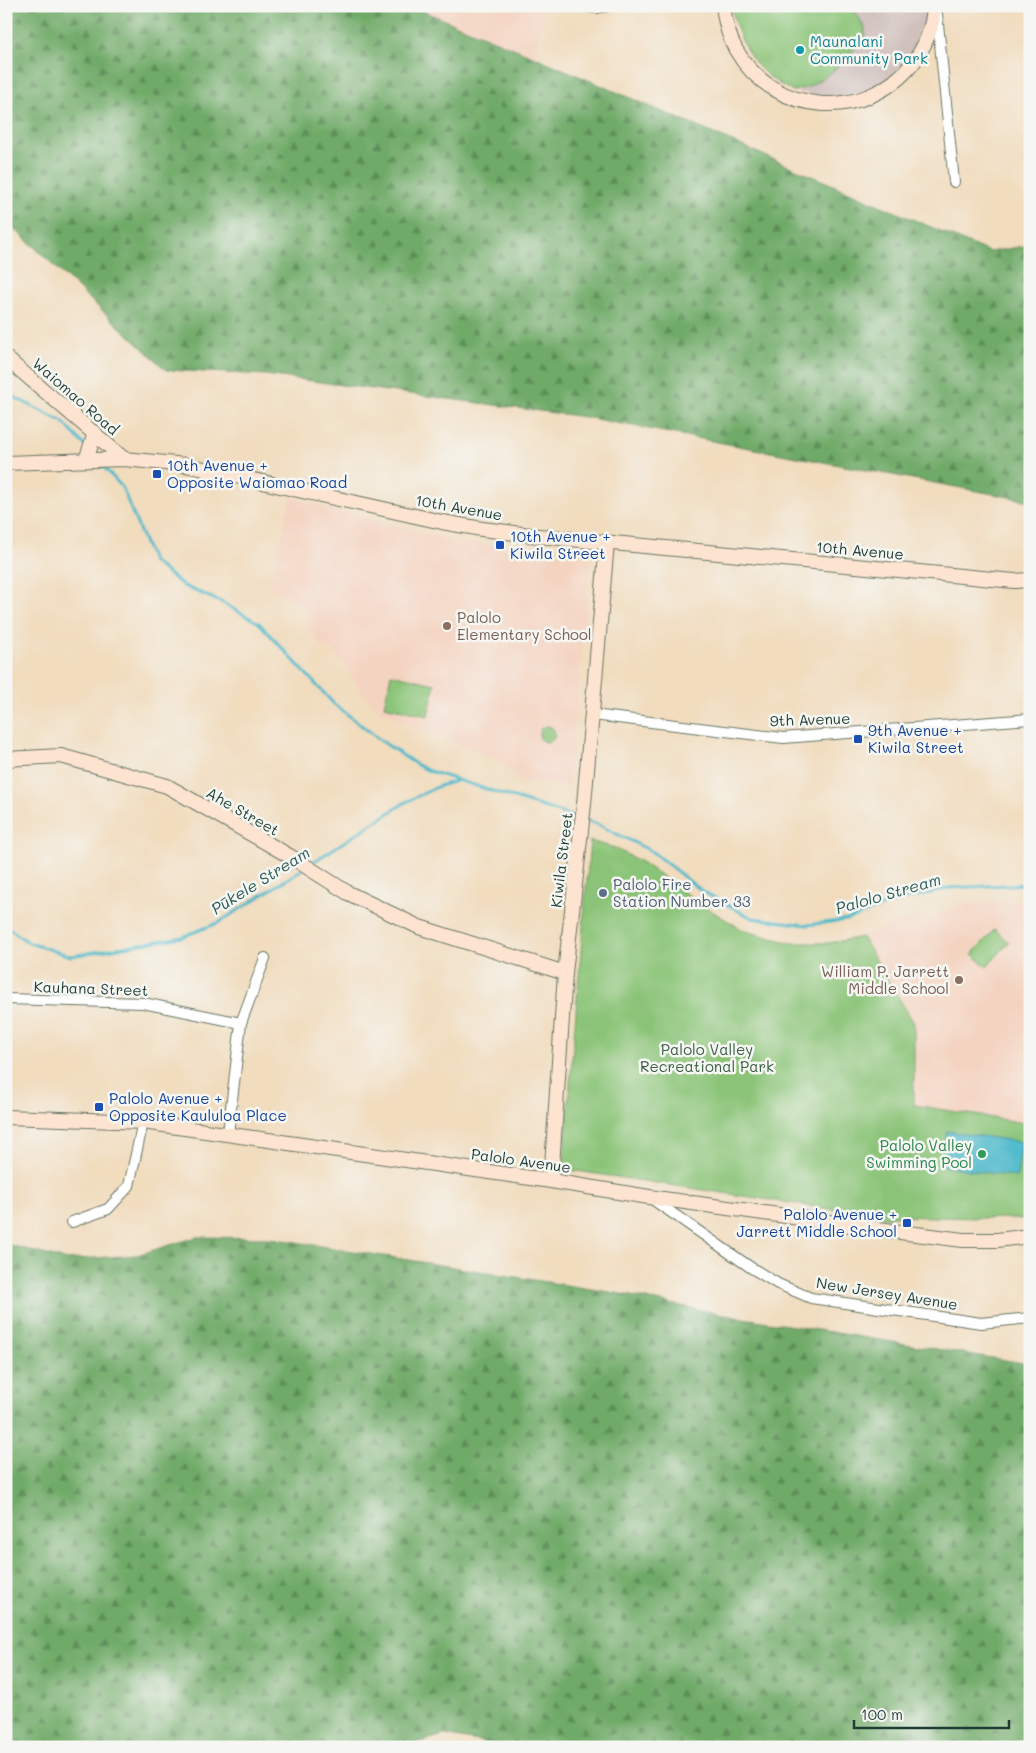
<svg xmlns="http://www.w3.org/2000/svg" width="1036" height="1753" font-family="Mali,sans-serif">
<style>
.built{fill:#f4d3c0}
.industrial{fill:#d0c0bc}
.forest{fill:url(#forest-firs);stroke:#48744e}
.green{fill:#8bc478;stroke:#558056}
.water{fill:#4eb9cb;stroke:#367b80}
.lines{fill:none;stroke-linecap:round;stroke-linejoin:round}
.stream{stroke:#4eb9cb;stroke-width:3}
.street-casing{stroke:#687564;stroke-width:12}
.secondary-casing{stroke:#687564;stroke-width:16}
.street{stroke:#fff;stroke-width:10}
.secondary{stroke:#fde4d1;stroke-width:14}
.culture-dot{fill:#0f9aa8;stroke:#f6f6f2;stroke-width:2}
.transit-dot{fill:#1a4fb4;stroke:#f6f6f2;stroke-width:2}
.education-dot{fill:#8d6e63;stroke:#f6f6f2;stroke-width:2}
.service-dot{fill:#5c6f8a;stroke:#f6f6f2;stroke-width:2}
.leisure-dot{fill:#2e9e5b;stroke:#f6f6f2;stroke-width:2}
.labels{text-anchor:middle;dominant-baseline:central;stroke-width:5;stroke-linejoin:round;paint-order:stroke}
.culture-label{font-size:15px;fill:#0d838f;stroke:#f6f6f2;text-anchor:start}
.street-label{font-size:15px;fill:#1f3d34;stroke:#f6f6f2}
.transit-label{font-size:15px;fill:#164399;stroke:#f6f6f2;text-anchor:start}
.education-label{font-size:15px;fill:#785e54;stroke:#f6f6f2;text-anchor:start}
.service-label{font-size:15px;fill:#4e5e75;stroke:#f6f6f2;text-anchor:start}
.park-label{font-size:15px;fill:#3a5f45;stroke:#f6f6f2}
.leisure-label{font-size:15px;fill:#27864d;stroke:#f6f6f2;text-anchor:end}
.water-label{font-size:16px;font-style:italic;fill:#2b5c5a;stroke:#f6f6f2}
</style>
<defs>
<pattern id="forest-firs" width="22" height="20" patternUnits="userSpaceOnUse" patternTransform="scale(1.25)"><rect width="22" height="20" fill="#70aa68"/><path d="M5 1l3.5 6h-7zM16 11l3.5 6h-7z" fill="#5b8c56"/></pattern>
</defs>
<rect width="100%" height="100%" fill="#f6f6f2"/>
<filter id="ink" filterUnits="userSpaceOnUse"><feTurbulence type="fractalNoise" baseFrequency=".02" numOctaves="2"/><feDisplacementMap in="SourceGraphic" scale="10" xChannelSelector="R" yChannelSelector="G"/><feConvolveMatrix kernelMatrix="1 2 1 2 8 2 1 2 1" color-interpolation-filters="sRGB"/></filter>
<filter id="wash" filterUnits="userSpaceOnUse"><feTurbulence type="fractalNoise" baseFrequency=".0096" numOctaves="4" result="noise"/><feDisplacementMap in="SourceGraphic" scale="20" xChannelSelector="R" yChannelSelector="G"/><feGaussianBlur stdDeviation="1.12" result="paint"/><feColorMatrix in="noise" values="0 0 0 0 0 0 0 0 0 0 0 0 0 0 0 0 0 1.4 0 .05"/><feComposite in="paint" operator="in"/></filter>
<g filter="url(#wash)">
<rect width="100%" height="100%" fill="#f1dcbe"/>
<g class="built">
<path d="M 411,6 L 545,6 L 535,57 Z"/>
<path d="M 290,498 L 453,541 L 591,557 L 568,786 L 521,781 L 501,762 L 491,756 L 407,725 L 378,709 L 359,688 L 332,648 L 321,648 L 299,604 L 270,586 Z"/>
<path d="M 980,901 L 1030,902 L 1030,1124 L 914,1105 L 914,1023 L 862,937 L 898,923 Z"/>
</g>
<path class="industrial" d="M 852,6 L 928,6 L 926,19 L 919,41 L 907,60 L 891,77 L 872,89 L 850,96 L 827,98 L 793,91 L 808,87 L 832,72 L 862,41 L 865,35 L 858,15 Z"/>
<g class="forest">
<path d="M 6,6 L 411,6 L 535,57 L 989,252 L 1030,245 L 1030,501 L 585,417 L 266,375 L 166,370 L 6,221 Z"/>
<path d="M 196,1237 L 271,1238 L 616,1293 L 731,1316 L 1030,1364 L 1030,1739 L 1022,1739 L 1003,1747 L 511,1747 L 444,1735 L 402,1747 L 6,1747 L 6,1241 L 10,1245 L 66,1260 L 137,1255 Z"/>
</g>
<g class="green">
<path d="M 731,6 L 852,6 L 865,28 L 865,35 L 862,41 L 832,72 L 808,87 L 793,91 C 755,74 740,45 731,6 Z"/>
<path d="M 391,674 L 435,684 L 428,716 L 384,706 Z"/>
<circle cx="547" cy="734" r="8"/>
<path d="M 590,841 L 615,848 L 643,863 L 710,910 L 745,931 L 791,943 L 830,943 L 862,937 L 914,1023 L 914,1105 L 1030,1124 L 1030,1219 L 890,1216 L 890,1218 L 563,1169 Z"/>
<path d="M 995,929 L 1009,942 L 987,967 L 972,954 Z"/>
</g>
<path class="water" d="M 947,1131 L 1022,1142 L 1017,1177 L 942,1166 Z"/>
<g class="lines">
<g class="stream">
<path d="M 6,393 L 63,422 L 85,446"/>
<path d="M 101,464 L 122,487 L 152,561 L 184,586 L 221,602 L 259,623 L 334,704 L 380,740 L 417,765 L 429,771 L 578,818"/>
<path d="M 587,821 L 597,824 L 651,851 L 702,891 L 752,918 L 807,925 L 847,920 L 891,903 L 948,888 L 1030,884"/>
<path d="M 310,864 L 406,802 L 439,786 L 456,781"/>
<path d="M 6,926 L 29,943 L 71,956 L 182,937 L 218,923 L 303,869"/>
</g>
</g>
</g>
<g filter="url(#ink)">
<g class="lines">
<g class="street-casing">
<g id="street">
<path d="M 586,6 L 596,8 L 607,6"/>
<path d="M 937,14 L 954,182"/>
<path d="M 593,715 L 783,738 L 1030,719"/>
<path d="M 6,999 L 143,1003 L 241,1023 L 228,1134"/>
<path d="M 241,1023 L 265,958"/>
<path d="M 652,1199 L 750,1267 L 778,1284 L 811,1298 L 981,1323 L 1030,1318"/>
<path d="M 72,1222 L 108,1209 L 129,1186 L 143,1122"/>
</g>
</g>
<g class="secondary-casing">
<g id="secondary">
<path d="M 723,6 C 725,22 728,36 736,50 C 774,116 865,123 913,63 C 925,47 933,26 934,6"/>
<path d="M 6,358 L 124,459"/>
<path d="M 86,460 L 95,433"/>
<path d="M 6,463 L 124,459 L 186,465 L 442,522 L 482,529 L 539,536 L 1014,581 L 1030,580"/>
<path d="M 6,759 L 61,756 L 167,786 L 293,858 L 348,893 L 419,927 L 565,973"/>
<path d="M 6,1117 L 143,1122 L 551,1181 L 649,1197 L 900,1232 L 963,1240 L 997,1240 L 1030,1236"/>
<path d="M 551,1181 L 565,973 L 584,804 L 607,543"/>
</g>
</g>
<use href="#street" class="street"/>
<use href="#secondary" class="secondary"/>
</g>
</g>
<circle class="culture-dot" cx="800" cy="50" r="5"/>
<g class="transit-dot">
<rect x="152" y="469" width="10" height="10" rx="2.5"/>
<rect x="495" y="540" width="10" height="10" rx="2.5"/>
<rect x="853" y="734" width="10" height="10" rx="2.5"/>
<rect x="94" y="1102" width="10" height="10" rx="2.5"/>
<rect x="902" y="1218" width="10" height="10" rx="2.5"/>
</g>
<g class="education-dot">
<circle cx="447" cy="626" r="5"/>
<circle cx="959" cy="980" r="5"/>
</g>
<circle class="service-dot" cx="603" cy="893" r="5"/>
<circle class="leisure-dot" cx="982" cy="1154" r="5"/>
<g class="labels">
<g class="culture-label">
<text x="810" y="41">Maunalani<tspan x="810" dy="17">Community Park</tspan></text>
</g>
<g class="street-label">
<text transform="translate(76 396) rotate(41)">Waiomao Road</text>
<text transform="translate(459 507) rotate(10)">10th Avenue</text>
<text transform="translate(860 550) rotate(5)">10th Avenue</text>
<text transform="translate(810 719) rotate(-2)">9th Avenue</text>
<text transform="translate(243 811) rotate(30)">Ahe Street</text>
<text transform="translate(561 860) rotate(-83)">Kiwila Street</text>
<text transform="translate(91 988) rotate(2)">Kauhana Street</text>
<text transform="translate(521 1160) rotate(8)">Palolo Avenue</text>
<text transform="translate(887 1293) rotate(9)">New Jersey Avenue</text>
</g>
<g class="transit-label">
<text x="167" y="465">10th Avenue +<tspan x="167" dy="17">Opposite Waiomao Road</tspan></text>
<text x="510" y="536">10th Avenue +<tspan x="510" dy="17">Kiwila Street</tspan></text>
<text x="868" y="730">9th Avenue +<tspan x="868" dy="17">Kiwila Street</tspan></text>
<text x="109" y="1098">Palolo Avenue +<tspan x="109" dy="17">Opposite Kaululoa Place</tspan></text>
<text x="897" y="1214" text-anchor="end">Palolo Avenue +<tspan x="897" dy="17">Jarrett Middle School</tspan></text>
</g>
<g class="education-label">
<text x="457" y="617">Palolo<tspan x="457" dy="17">Elementary School</tspan></text>
<text x="949" y="971" text-anchor="end">William P. Jarrett<tspan x="949" dy="17">Middle School</tspan></text>
</g>
<g class="service-label">
<text x="613" y="884">Palolo Fire<tspan x="613" dy="17">Station Number 33</tspan></text>
</g>
<g class="park-label">
<text x="707" y="1049">Palolo Valley<tspan x="707" dy="17">Recreational Park</tspan></text>
</g>
<g class="leisure-label">
<text x="972" y="1145">Palolo Valley<tspan x="972" dy="17">Swimming Pool</tspan></text>
</g>
<g class="water-label">
<text transform="translate(260 880) rotate(-32)">Pūkele Stream</text>
<text transform="translate(888 893) rotate(-16)">Palolo Stream</text>
</g>
</g>
<rect width="1036" height="1753" fill="none" stroke="#f6f6f2" stroke-width="25"/>
<path d="M854 1720v8h155v-8" fill="none" stroke="#1f3d34" stroke-width="2.5"/>
<text x="861" y="1720" font-size="15" fill="#1f3d34" stroke="#f6f6f2" stroke-width="4" paint-order="stroke">100 m</text>
</svg>
